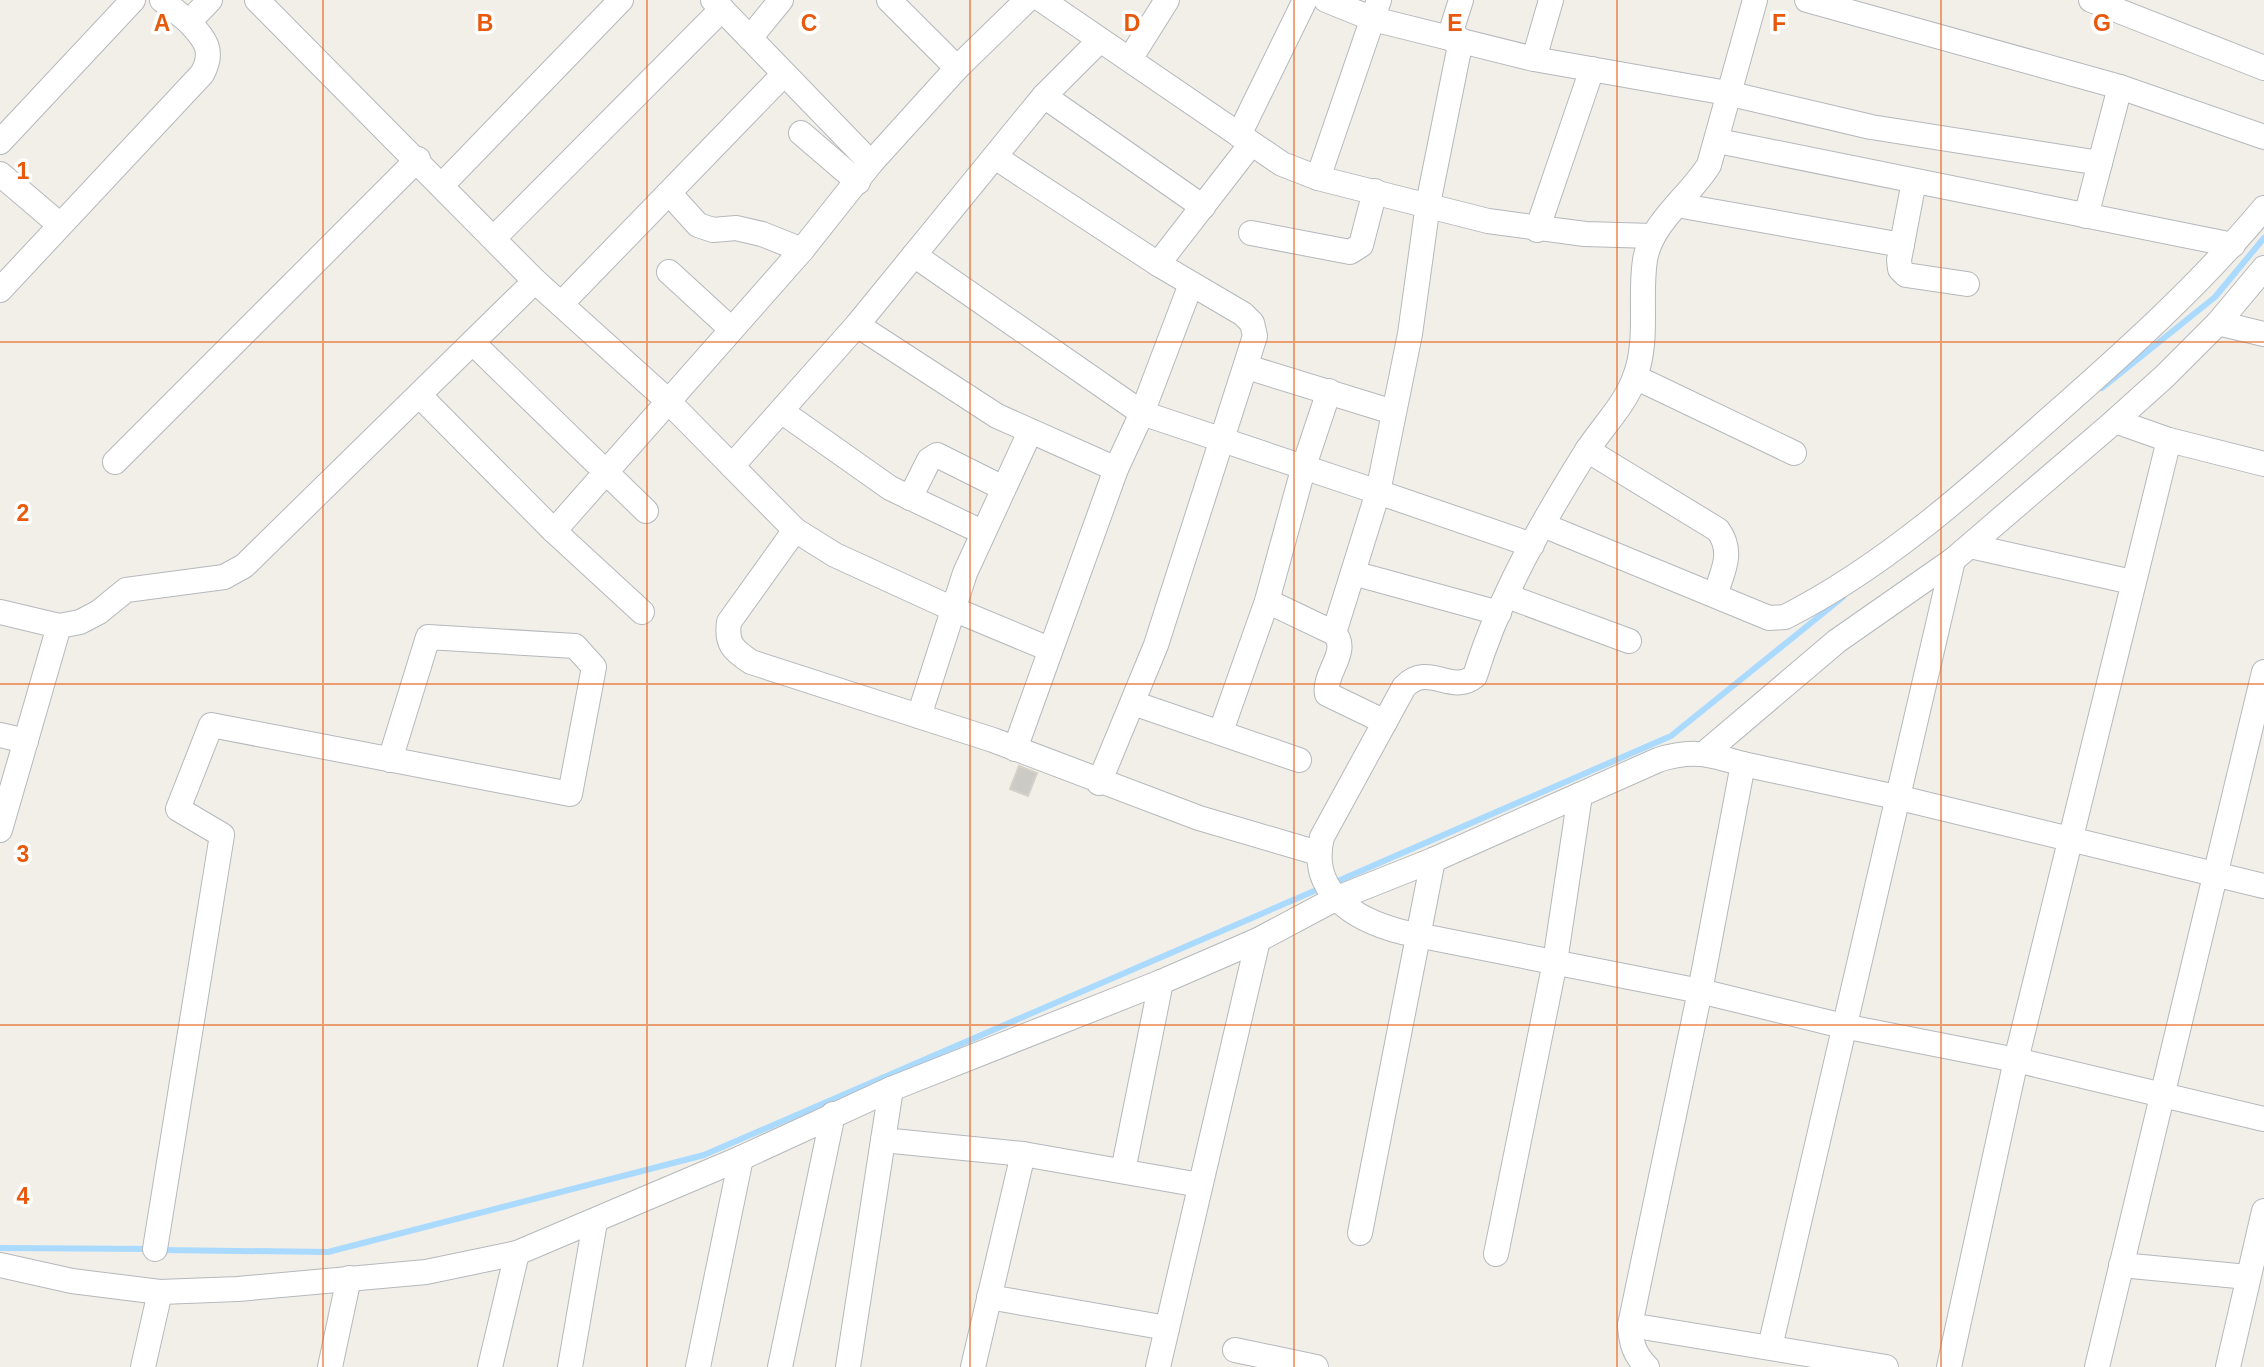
<svg xmlns="http://www.w3.org/2000/svg" width="2264" height="1367" font-family="Arial,sans-serif">
<style>
.lines{fill:none;stroke-linecap:round;stroke-linejoin:round}
.stream{stroke:#aadaff;stroke-width:6}
.building{fill:#cccac5;stroke:#d6d1c6;stroke-width:2}
.minor-casing{stroke:#b5b8bc;stroke-width:26}
.minor{stroke:#fff;stroke-width:24}
.grid{fill:none;stroke:#e8590c;stroke-width:2;stroke-opacity:0.55}
.grid-label{font-size:23px;text-anchor:middle;font-weight:bold;fill:#e8590c;stroke:#fff;stroke-width:7;stroke-linejoin:round;paint-order:stroke}
</style>
<rect width="100%" height="100%" fill="#f1efe8"/>
<g class="lines">
<g class="stream">
<path d="M 2102,388 L 2215,297 L 2264,238"/>
<path d="M 1331,884 L 1671,736 L 1843,597"/>
<path d="M 0,1248 L 150,1249"/>
<path d="M 161,1250 L 328,1252 L 704,1155 L 1321,888"/>
</g>
</g>
<path class="building" d="M 1019,766 L 1037,773 L 1028,796 L 1010,789 Z"/>
<g class="lines">
<g class="minor-casing">
<g id="minor">
<path d="M 162,0 L 189,22"/>
<path d="M 257,0 L 535,281 L 667,400 L 795,530 L 835,555 L 953,609 L 1049,649"/>
<path d="M 713,0 L 871,163"/>
<path d="M 889,0 L 957,68"/>
<path d="M 1042,0 L 1282,164 L 1318,178 L 1488,221 L 1585,234 L 1653,236"/>
<path d="M 1326,0 L 1373,19 L 1534,59 L 1551,0"/>
<path d="M 1755,0 L 1709,165 C 1690,196 1651,222 1645,260 C 1639,298 1649,339 1635,377 C 1625,405 1602,427 1586,452 C 1542,522 1499,597 1475,676 C 1451,696 1429,661 1404,687 L 1322,837 C 1308,893 1356,920 1402,932 L 1700,991 L 1843,1026 L 2016,1060 L 2264,1119"/>
<path d="M 1807,0 L 2120,87 L 2264,137"/>
<path d="M 2091,0 L 2264,68"/>
<path d="M 750,38 L 781,0"/>
<path d="M 1449,38 L 1461,0"/>
<path d="M 1130,59 L 1167,0"/>
<path d="M 1534,59 L 1727,93 L 1871,127 L 2100,163"/>
<path d="M 1044,96 L 1203,207"/>
<path d="M 801,133 L 858,182"/>
<path d="M 1239,135 L 1305,0"/>
<path d="M 1718,141 L 2233,245"/>
<path d="M 0,142 L 133,0"/>
<path d="M 995,157 L 1158,264 L 1243,314 L 1252,323 L 1255,336 L 1156,645 L 1099,783"/>
<path d="M 0,174 L 60,225"/>
<path d="M 1318,178 L 1379,0"/>
<path d="M 1914,181 L 1899,260 L 1900,269 L 1906,275 L 1967,284"/>
<path d="M 443,184 L 621,0"/>
<path d="M 669,193 L 698,225 L 713,230 L 736,228 L 762,234 L 802,250"/>
<path d="M 1677,205 L 1902,245"/>
<path d="M 2086,216 L 2120,87"/>
<path d="M 1537,230 L 1592,69"/>
<path d="M 1251,233 L 1350,252 L 1361,245 L 1375,191"/>
<path d="M 494,238 L 722,9"/>
<path d="M 914,255 L 1142,413 L 1378,492 L 1410,334 L 1428,204 L 1461,40"/>
<path d="M 1158,264 L 1251,144"/>
<path d="M 669,272 L 730,328"/>
<path d="M 0,290 L 202,74 C 215,51 205,39 189,22 L 210,0"/>
<path d="M 561,304 L 784,74"/>
<path d="M 2218,323 L 2264,334"/>
<path d="M 857,325 L 997,416 L 1116,469"/>
<path d="M 474,344 L 646,511"/>
<path d="M 1247,367 L 1393,412"/>
<path d="M 1635,377 L 1794,453"/>
<path d="M 420,396 L 554,531 L 642,612"/>
<path d="M 781,411 L 890,488 L 982,532"/>
<path d="M 2115,421 L 2169,440 L 2264,464"/>
<path d="M 1587,450 L 1718,530 C 1734,552 1723,571 1715,595"/>
<path d="M 115,462 L 418,159"/>
<path d="M 732,466 L 857,325 L 1044,96 L 1099,41"/>
<path d="M 910,498 L 929,460 L 937,455 L 1003,488"/>
<path d="M 1543,525 L 1769,618 L 1785,617 C 1882,568 1967,492 2048,420 C 2124,353 2199,286 2264,208"/>
<path d="M 795,530 L 729,622 C 726,644 733,650 751,662 L 993,740 L 1199,818 L 1318,853"/>
<path d="M 554,531 L 802,250 L 871,163 L 957,68 L 1027,0"/>
<path d="M 1970,546 L 2132,582"/>
<path d="M 1353,573 L 1499,613"/>
<path d="M 1507,596 L 1629,641"/>
<path d="M 1267,601 L 1334,633 C 1351,651 1323,673 1327,694 L 1385,722"/>
<path d="M 0,612 L 59,626 L 0,830"/>
<path d="M 59,626 L 80,622 L 99,612 L 126,590 L 224,577 L 244,566 L 535,281"/>
<path d="M 1334,633 L 1378,492 L 1532,545"/>
<path d="M 1133,703 L 1299,760"/>
<path d="M 919,716 L 965,573 L 1030,432"/>
<path d="M 1221,731 L 1267,601 L 1304,466 L 1329,391"/>
<path d="M 0,735 L 26,741"/>
<path d="M 1015,749 L 1116,469 L 1142,413 L 1191,284"/>
<path d="M 1705,753 L 1837,641 L 1953,560 L 2115,421 L 2165,376 L 2218,323 L 2264,268"/>
<path d="M 891,1089 L 883,1140 L 1023,1154 L 1200,1185"/>
<path d="M 1123,1171 L 1161,982"/>
<path d="M 1360,1233 L 1433,860"/>
<path d="M 155,1249 L 222,835 L 178,809 L 211,725 L 570,794 L 594,667 L 575,646 L 428,637 L 390,760"/>
<path d="M 1496,1254 L 1555,962 L 1580,795"/>
<path d="M 0,1265 L 72,1281 L 160,1292 L 238,1289 L 426,1272 L 517,1253 L 741,1158 L 891,1089 L 1161,982 L 1258,940 L 1335,899 L 1433,860 L 1658,760 C 1692,749 1709,754 1743,764"/>
<path d="M 2121,1265 L 2248,1277"/>
<path d="M 989,1297 L 1167,1328"/>
<path d="M 1630,1325 C 1631,1343 1634,1354 1647,1367"/>
<path d="M 1770,1347 L 1953,560"/>
<path d="M 1235,1350 L 1316,1367"/>
<path d="M 143,1367 L 160,1292"/>
<path d="M 330,1367 L 349,1278"/>
<path d="M 490,1367 L 517,1253"/>
<path d="M 570,1367 L 595,1222"/>
<path d="M 698,1367 L 741,1158"/>
<path d="M 780,1367 L 833,1114"/>
<path d="M 848,1367 L 883,1140"/>
<path d="M 973,1367 L 1023,1154"/>
<path d="M 1158,1367 L 1258,940"/>
<path d="M 1886,1367 L 1630,1325 L 1700,991 L 1743,764 L 1896,797 L 2264,886"/>
<path d="M 1949,1367 L 2016,1060 L 2169,440"/>
<path d="M 2097,1367 L 2264,672"/>
<path d="M 2228,1367 L 2264,1211"/>
</g>
</g>
<use href="#minor" class="minor"/>
</g>
<path class="grid" d="M 323,0 L 323,1367M 647,0 L 647,1367M 970,0 L 970,1367M 1294,0 L 1294,1367M 1617,0 L 1617,1367M 1941,0 L 1941,1367M 0,342 L 2264,342M 0,684 L 2264,684M 0,1025 L 2264,1025"/>
<g class="grid-label">
<text x="162" y="31">A</text>
<text x="485" y="31">B</text>
<text x="809" y="31">C</text>
<text x="1132" y="31">D</text>
<text x="1455" y="31">E</text>
<text x="1779" y="31">F</text>
<text x="2102" y="31">G</text>
<text x="23" y="179">1</text>
<text x="23" y="521">2</text>
<text x="23" y="862">3</text>
<text x="23" y="1204">4</text>
</g>
</svg>
